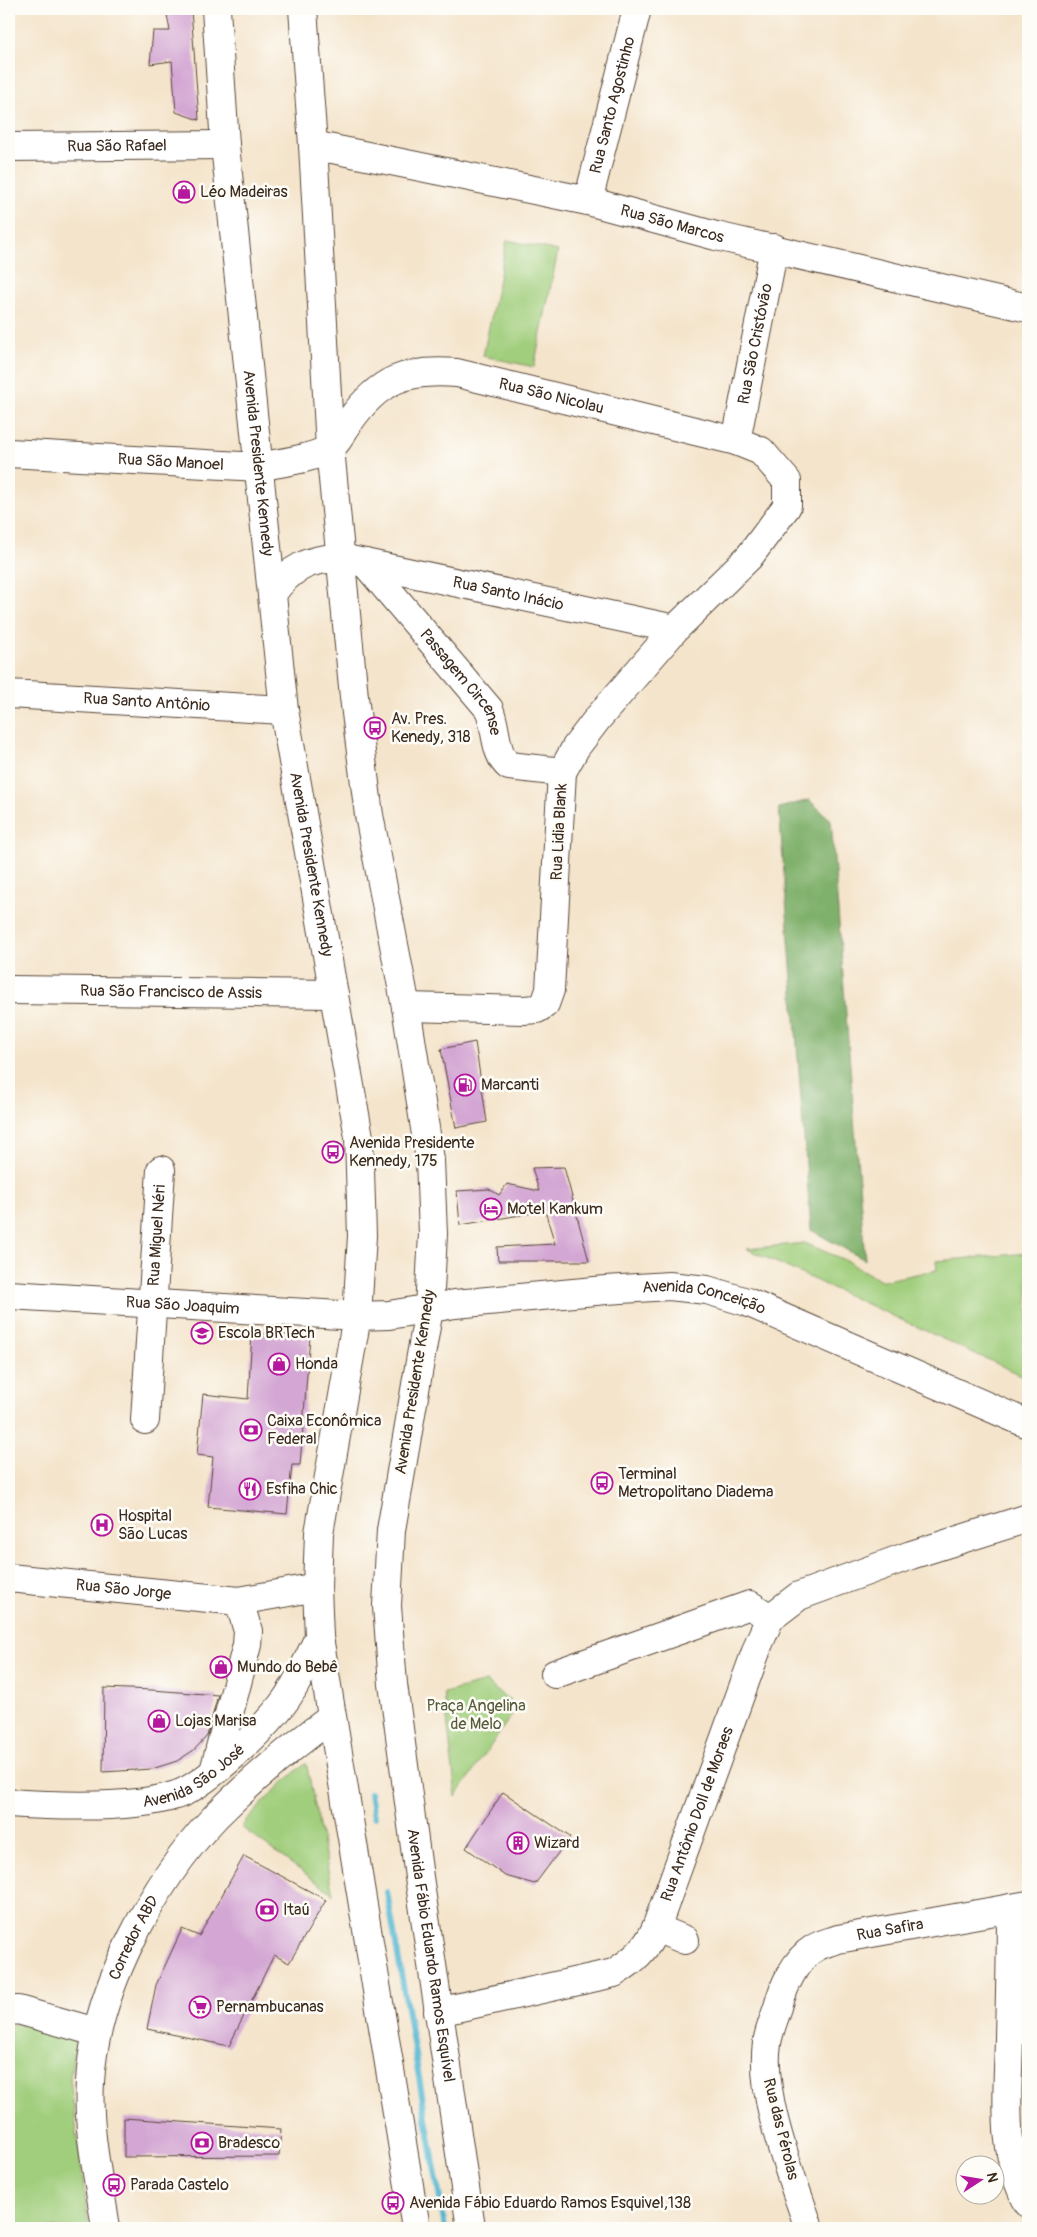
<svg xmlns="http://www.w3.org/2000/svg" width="1037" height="2237" font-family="Pangolin,sans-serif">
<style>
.green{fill:#a0ce7c;stroke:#6e7c4d}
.forest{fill:#80b16c;stroke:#5e6e45}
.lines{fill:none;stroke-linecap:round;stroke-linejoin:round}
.stream{stroke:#54b7d2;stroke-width:6}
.building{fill:#d3a6d3}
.minor-casing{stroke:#574638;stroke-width:30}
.major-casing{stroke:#574638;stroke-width:30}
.minor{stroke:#fff;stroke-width:28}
.major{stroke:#fff;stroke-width:28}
.labels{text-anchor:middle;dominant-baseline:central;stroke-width:5;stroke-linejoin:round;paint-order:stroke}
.street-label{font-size:16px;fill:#3b2a1e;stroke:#fdfcf7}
.poi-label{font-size:16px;fill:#3b2a1e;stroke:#fdfcf7;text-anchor:start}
.park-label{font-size:16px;fill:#595b3a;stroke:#fdfcf7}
</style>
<rect width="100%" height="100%" fill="#fdfcf7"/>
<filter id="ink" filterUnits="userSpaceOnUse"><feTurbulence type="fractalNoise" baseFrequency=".02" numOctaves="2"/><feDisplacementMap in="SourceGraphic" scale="10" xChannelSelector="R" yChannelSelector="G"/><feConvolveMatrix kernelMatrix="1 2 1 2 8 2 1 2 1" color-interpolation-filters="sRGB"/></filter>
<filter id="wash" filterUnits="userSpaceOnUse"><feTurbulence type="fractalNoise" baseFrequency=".0096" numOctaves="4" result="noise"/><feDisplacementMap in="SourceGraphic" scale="20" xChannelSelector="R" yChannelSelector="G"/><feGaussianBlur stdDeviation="1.12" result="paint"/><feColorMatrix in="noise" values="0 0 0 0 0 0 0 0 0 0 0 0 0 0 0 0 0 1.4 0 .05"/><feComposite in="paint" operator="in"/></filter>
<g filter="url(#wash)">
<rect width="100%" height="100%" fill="#f4e4cb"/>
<g class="green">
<path d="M 507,240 L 558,251 L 534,367 L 483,356 Z"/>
<path d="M 805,1243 L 847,1261 L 881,1281 L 937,1270 L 936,1261 L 1028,1253 L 1028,1378 L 747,1249 Z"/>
<path d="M 486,1682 L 517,1707 L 456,1797 L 444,1693 Z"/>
<path d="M 306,1762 L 333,1894 L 241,1827 L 272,1793 Z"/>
<path d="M 19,2023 L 76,2038 L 70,2078 L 89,2228 L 9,2228 L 9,2026 Z"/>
</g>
<path class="forest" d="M 809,800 L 831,820 L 865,1260 L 811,1230 L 779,808 Z"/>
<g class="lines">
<g class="stream">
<path d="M 370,1793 L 374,1817"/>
<path d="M 387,1892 L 445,2228"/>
</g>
</g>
<g id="blocks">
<g class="building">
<path d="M 166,9 L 191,9 L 199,120 L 176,112 L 172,61 L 150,64 L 153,31 L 170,31 Z"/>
<path d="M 475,1042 L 487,1122 L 456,1128 L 441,1049 Z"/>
<path d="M 564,1167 L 589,1261 L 498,1261 L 497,1247 L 555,1244 L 545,1211 L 460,1225 L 457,1191 L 489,1189 L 499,1195 L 507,1184 L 539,1191 L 532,1168 Z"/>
<path d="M 252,1333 L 310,1336 L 300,1465 L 292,1465 L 287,1514 L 208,1507 L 213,1457 L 197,1455 L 203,1394 L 248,1399 Z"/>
<path d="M 104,1688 L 152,1690 L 218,1695 L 207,1736 L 194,1750 L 177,1761 L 152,1769 L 103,1772 Z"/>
<path d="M 503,1792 L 570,1837 L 535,1884 L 505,1876 L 466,1848 Z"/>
<path d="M 244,1856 L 326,1900 L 289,1963 L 274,1955 L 229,2046 L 147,2029 L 156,1985 L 182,1929 L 199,1936 Z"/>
<path d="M 124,2118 L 281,2129 L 279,2156 L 124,2157 Z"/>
</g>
</g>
</g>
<g filter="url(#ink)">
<use href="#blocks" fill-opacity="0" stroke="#574638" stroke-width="1"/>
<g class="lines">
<g class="minor-casing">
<g id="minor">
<path id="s1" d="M 313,145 L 588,201 L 716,236 L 1028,308"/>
<path id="s2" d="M 9,147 L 225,145"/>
<path id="s3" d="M 588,201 L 637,9"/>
<path id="s4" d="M 736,441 L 774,248"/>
<path id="s5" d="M 9,453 L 259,467 C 281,462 308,460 329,449 C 337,444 344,429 349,422 C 379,379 406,369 457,373 L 736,441 L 761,451 L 787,481 L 787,506 L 749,557 L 675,629 L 598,718 L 576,747 L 562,772 L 550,990 L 545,1004 L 537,1009 L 524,1010 L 406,1007"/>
<path id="s6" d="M 341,558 L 675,629"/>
<path id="s7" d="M 365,563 L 489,709 C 497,727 494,754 509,766 L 562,772"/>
<path id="s8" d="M 9,694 L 284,710"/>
<path id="s9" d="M 9,990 L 334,994"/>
<path id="s10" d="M 9,1295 L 357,1316"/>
<path id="s11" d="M 145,1420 L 161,1170"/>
<path id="s12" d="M 9,1578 L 239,1601 L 317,1587"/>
<path d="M 555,1674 L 750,1605 L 770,1618"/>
<path d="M 214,1771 L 247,1645 L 248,1631 L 239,1601"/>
<path d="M 1011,1908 C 1011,1951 1010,1995 1009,2038 C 1008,2093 1000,2153 1028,2203"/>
<path d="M 656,1928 L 685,1940"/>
<path d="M 9,2011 L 18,2010 L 96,2032"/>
<path id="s13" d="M 106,2228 C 99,2180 87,2131 90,2082 C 95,1991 153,1882 216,1816 C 252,1780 290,1748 331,1718"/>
<path id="s14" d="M 809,2228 C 792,2177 759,2097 767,2043 C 769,2031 774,2019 778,2007 C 783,1987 795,1960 813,1949 C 820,1944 830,1942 838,1939 L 1028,1905"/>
</g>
</g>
<g class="major-casing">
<g id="major">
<path id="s15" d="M 216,9 L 225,145 L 284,710 L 359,1137 L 362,1236 L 357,1316 L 319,1533 L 317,1587 L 319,1637 L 416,2228"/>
<path id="s16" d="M 303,9 L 313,145 L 330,448 L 354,697 L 369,815 L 406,1007 L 430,1160 L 433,1234 L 429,1309 L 391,1530 L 387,1606 L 393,1684 L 419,1877 L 471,2228"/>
<path d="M 272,594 C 290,568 310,558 341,558"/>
<path id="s17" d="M 357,1316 L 389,1315 L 455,1304 L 606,1290 L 669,1286 L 707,1290 L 747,1302 L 1028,1424"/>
<path id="s18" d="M 9,1803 C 54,1806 134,1809 176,1795 C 206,1786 269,1724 287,1698 C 300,1679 309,1657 319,1637"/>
<path id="s19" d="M 438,2012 L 614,1973 C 634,1960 646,1950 656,1928 L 759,1643 L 770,1618 L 799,1596 L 911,1555 L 1028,1518"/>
</g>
</g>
<use href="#minor" class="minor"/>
<use href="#major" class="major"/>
</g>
</g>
<defs>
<g id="shop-ring" transform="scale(1.125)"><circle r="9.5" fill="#fdfcf7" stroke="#b5179e" stroke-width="1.5"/><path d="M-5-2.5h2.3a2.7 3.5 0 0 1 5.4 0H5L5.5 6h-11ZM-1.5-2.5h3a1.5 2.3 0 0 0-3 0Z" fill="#b5179e"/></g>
<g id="bus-ring" transform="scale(1.125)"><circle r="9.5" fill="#fdfcf7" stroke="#b5179e" stroke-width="1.5"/><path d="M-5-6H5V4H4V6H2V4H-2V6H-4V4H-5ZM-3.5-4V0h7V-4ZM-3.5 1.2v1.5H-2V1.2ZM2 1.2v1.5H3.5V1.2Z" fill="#b5179e"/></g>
<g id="fuel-ring" transform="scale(1.125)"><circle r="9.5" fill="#fdfcf7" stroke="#b5179e" stroke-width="1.5"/><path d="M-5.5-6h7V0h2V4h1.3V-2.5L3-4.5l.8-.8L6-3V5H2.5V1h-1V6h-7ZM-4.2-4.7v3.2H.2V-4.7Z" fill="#b5179e"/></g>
<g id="hotel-ring" transform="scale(1.125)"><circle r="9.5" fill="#fdfcf7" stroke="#b5179e" stroke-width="1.5"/><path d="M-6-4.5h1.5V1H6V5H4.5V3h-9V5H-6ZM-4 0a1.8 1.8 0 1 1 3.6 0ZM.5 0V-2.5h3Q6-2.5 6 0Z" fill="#b5179e"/></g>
<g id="school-ring" transform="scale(1.125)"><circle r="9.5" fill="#fdfcf7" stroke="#b5179e" stroke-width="1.5"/><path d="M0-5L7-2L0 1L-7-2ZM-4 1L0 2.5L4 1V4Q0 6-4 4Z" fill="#b5179e"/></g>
<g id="bank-ring" transform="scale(1.125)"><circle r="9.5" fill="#fdfcf7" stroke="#b5179e" stroke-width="1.5"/><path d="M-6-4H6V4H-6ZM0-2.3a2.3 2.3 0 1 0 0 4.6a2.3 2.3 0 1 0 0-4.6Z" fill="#b5179e"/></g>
<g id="restaurant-ring" transform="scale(1.125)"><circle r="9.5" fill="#fdfcf7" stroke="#b5179e" stroke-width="1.5"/><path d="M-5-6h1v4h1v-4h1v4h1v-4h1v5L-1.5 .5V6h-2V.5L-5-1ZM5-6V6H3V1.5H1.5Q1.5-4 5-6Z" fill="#b5179e"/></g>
<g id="hospital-ring" transform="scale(1.125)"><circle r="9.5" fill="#fdfcf7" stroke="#b5179e" stroke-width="1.5"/><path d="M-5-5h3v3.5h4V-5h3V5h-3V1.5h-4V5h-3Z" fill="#b5179e"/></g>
<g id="building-ring" transform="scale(1.125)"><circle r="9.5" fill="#fdfcf7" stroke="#b5179e" stroke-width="1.5"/><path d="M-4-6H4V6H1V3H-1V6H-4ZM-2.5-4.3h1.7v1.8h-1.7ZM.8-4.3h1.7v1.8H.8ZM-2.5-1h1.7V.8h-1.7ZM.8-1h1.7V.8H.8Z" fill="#b5179e"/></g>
<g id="supermarket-ring" transform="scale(1.125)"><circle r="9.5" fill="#fdfcf7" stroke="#b5179e" stroke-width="1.5"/><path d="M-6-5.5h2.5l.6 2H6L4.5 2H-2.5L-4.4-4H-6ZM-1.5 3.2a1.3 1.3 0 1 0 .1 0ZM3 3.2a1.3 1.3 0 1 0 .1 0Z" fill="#b5179e"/></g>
</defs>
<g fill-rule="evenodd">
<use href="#shop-ring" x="184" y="192"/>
<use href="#bus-ring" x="375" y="728"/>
<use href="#fuel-ring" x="465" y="1085"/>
<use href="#bus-ring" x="333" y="1152"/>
<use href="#hotel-ring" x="491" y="1209"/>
<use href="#school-ring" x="202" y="1333"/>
<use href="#shop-ring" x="279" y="1364"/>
<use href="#bank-ring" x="251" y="1430"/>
<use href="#bus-ring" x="602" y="1483"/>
<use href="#restaurant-ring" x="250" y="1489"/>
<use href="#hospital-ring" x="102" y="1525"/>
<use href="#shop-ring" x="221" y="1667"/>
<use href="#shop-ring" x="159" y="1721"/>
<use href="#building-ring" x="518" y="1843"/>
<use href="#bank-ring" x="267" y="1910"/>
<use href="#supermarket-ring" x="200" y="2007"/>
<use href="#bank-ring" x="202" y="2143"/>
<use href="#bus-ring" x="114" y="2185"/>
<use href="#bus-ring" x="393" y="2203"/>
</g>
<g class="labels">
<g class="street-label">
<text stroke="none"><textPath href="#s3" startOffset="99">Rua Santo Agostinho</textPath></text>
<text stroke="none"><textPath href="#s2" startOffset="108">Rua São Rafael</textPath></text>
<text stroke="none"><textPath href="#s1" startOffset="368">Rua São Marcos</textPath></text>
<text stroke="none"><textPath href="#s4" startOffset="99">Rua São Cristóvão</textPath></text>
<text stroke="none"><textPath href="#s5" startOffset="580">Rua São Nicolau</textPath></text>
<text stroke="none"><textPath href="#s5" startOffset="162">Rua São Manoel</textPath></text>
<text stroke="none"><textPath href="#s15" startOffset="456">Avenida Presidente Kennedy</textPath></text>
<text stroke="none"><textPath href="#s6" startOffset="171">Rua Santo Inácio</textPath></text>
<text stroke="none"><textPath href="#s7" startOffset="154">Passagem Circense</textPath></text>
<text stroke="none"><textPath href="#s8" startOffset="138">Rua Santo Antônio</textPath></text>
<text transform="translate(559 832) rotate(-87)">Rua Lidia Blank</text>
<text stroke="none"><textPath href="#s15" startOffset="861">Avenida Presidente Kennedy</textPath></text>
<text stroke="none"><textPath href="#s9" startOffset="162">Rua São Francisco de Assis</textPath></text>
<text stroke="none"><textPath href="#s11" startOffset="185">Rua Miguel Néri</textPath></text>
<text stroke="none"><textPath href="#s17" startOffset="350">Avenida Conceição</textPath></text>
<text stroke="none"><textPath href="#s10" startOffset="174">Rua São Joaquim</textPath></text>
<text transform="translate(415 1382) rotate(-81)">Avenida Presidente Kennedy</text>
<text stroke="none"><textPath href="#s12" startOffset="115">Rua São Jorge</textPath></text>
<text stroke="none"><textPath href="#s18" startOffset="192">Avenida São José</textPath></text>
<text stroke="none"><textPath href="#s19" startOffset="364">Rua Antônio Doll de Moraes</textPath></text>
<text stroke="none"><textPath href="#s14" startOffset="378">Rua Safira</textPath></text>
<text stroke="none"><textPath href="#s13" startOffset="299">Corredor ABD</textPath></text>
<text stroke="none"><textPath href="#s16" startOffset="1961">Avenida Fábio Eduardo Ramos Esquível</textPath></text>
<text transform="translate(781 2129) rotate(76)">Rua das Pérolas</text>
</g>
<g class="poi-label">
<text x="200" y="192">Léo Madeiras</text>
<text x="391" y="719">Av. Pres.<tspan x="391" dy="18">Kenedy, 318</tspan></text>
<text x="481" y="1085">Marcanti</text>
<text x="349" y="1143">Avenida Presidente<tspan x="349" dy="18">Kennedy, 175</tspan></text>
<text x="507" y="1209">Motel Kankum</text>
<text x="218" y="1333">Escola BRTech</text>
<text x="295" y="1364">Honda</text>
<text x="267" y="1421">Caixa Econômica<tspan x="267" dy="18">Federal</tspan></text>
<text x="618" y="1474">Terminal<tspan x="618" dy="18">Metropolitano Diadema</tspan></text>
<text x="266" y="1489">Esfiha Chic</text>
<text x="118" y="1516">Hospital<tspan x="118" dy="18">São Lucas</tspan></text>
<text x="237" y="1667">Mundo do Bebê</text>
<text x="175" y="1721">Lojas Marisa</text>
<text x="534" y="1843">Wizard</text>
<text x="283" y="1910">Itaú</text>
<text x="216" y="2007">Pernambucanas</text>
<text x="218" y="2143">Bradesco</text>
<text x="130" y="2185">Parada Castelo</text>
<text x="409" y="2203">Avenida Fábio Eduardo Ramos Esquivel,138</text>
</g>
<g class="park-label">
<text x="476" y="1706">Praça Angelina<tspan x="476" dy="18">de Melo</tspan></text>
</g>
</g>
<rect width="1037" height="2237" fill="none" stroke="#fdfcf7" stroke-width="30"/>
<g transform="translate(980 2180) rotate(78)"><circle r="24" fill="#fdfcf7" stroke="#afa8a0"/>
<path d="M0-4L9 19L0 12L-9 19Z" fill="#b5179e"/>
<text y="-8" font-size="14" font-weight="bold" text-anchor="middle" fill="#3b2a1e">N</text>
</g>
</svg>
